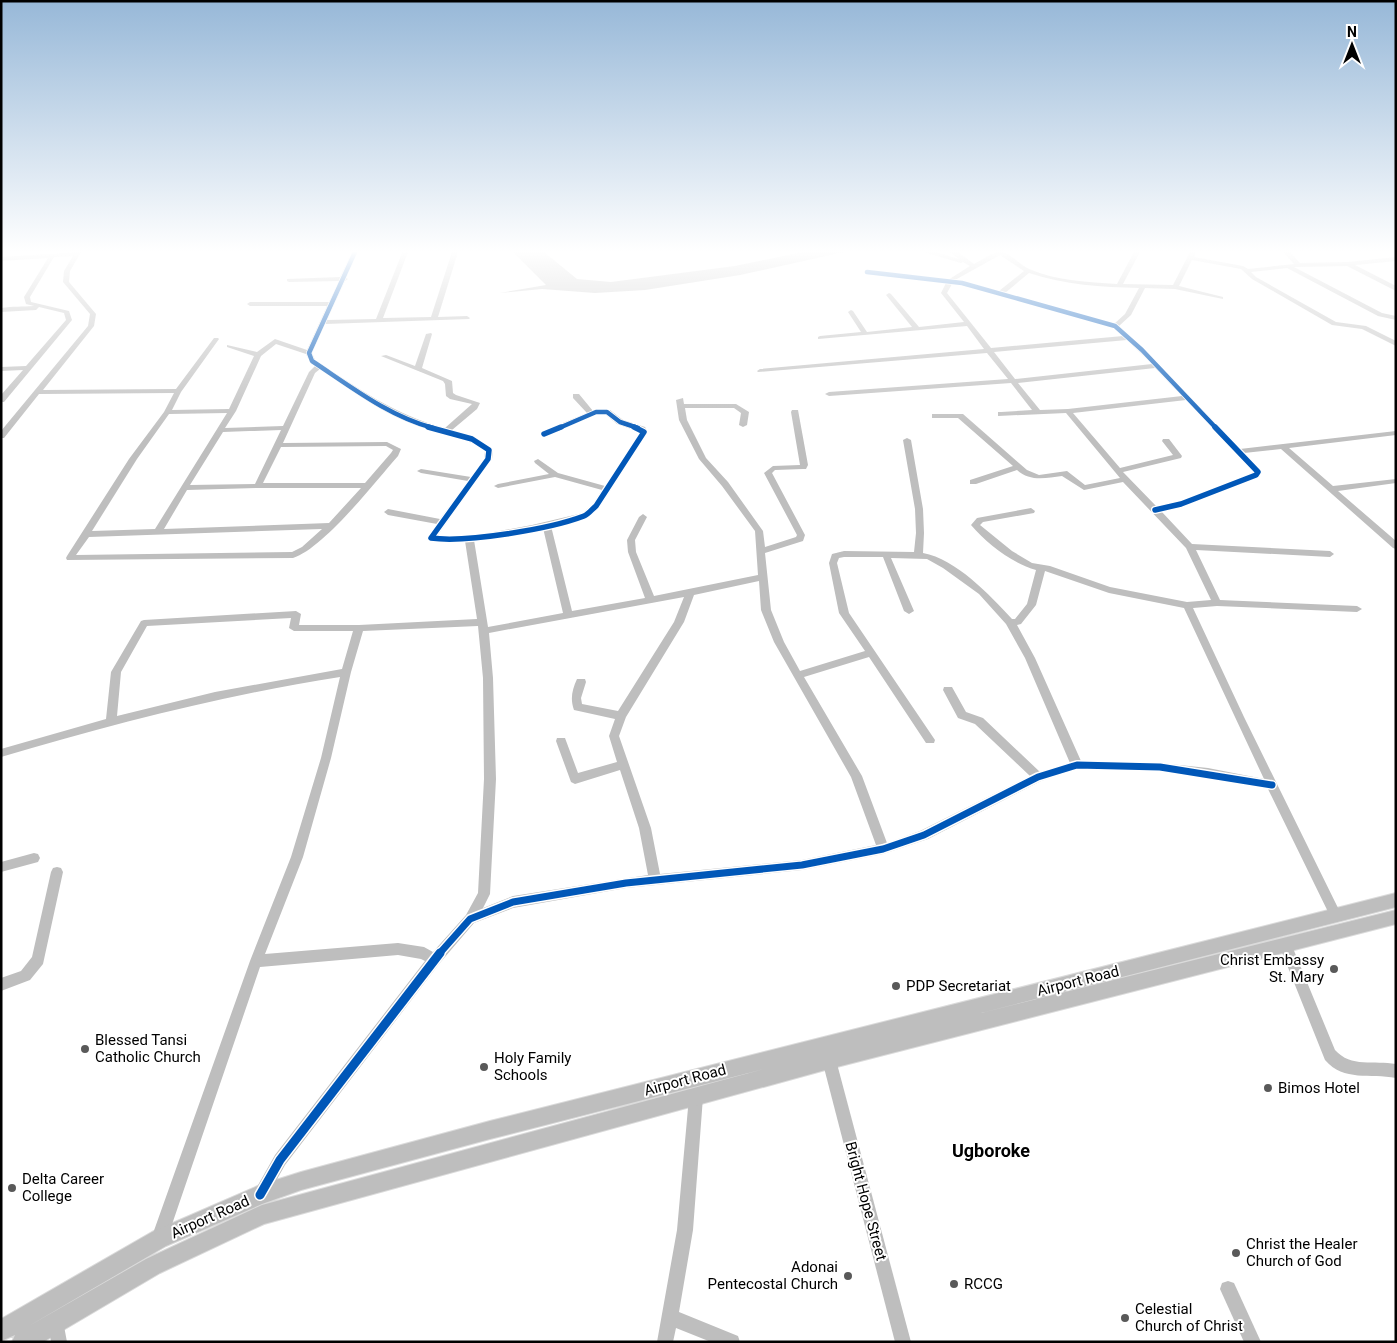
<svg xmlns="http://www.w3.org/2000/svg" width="1397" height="1343" font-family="Roboto,sans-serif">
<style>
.water{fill:#bfbfbf}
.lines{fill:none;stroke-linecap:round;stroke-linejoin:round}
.major-casing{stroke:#dbdbdb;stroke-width:2}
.minor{fill:#bebebe;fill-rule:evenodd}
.major{fill:#bebebe;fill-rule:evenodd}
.cycleway-far3-casing{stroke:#fff;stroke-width:6}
.cycleway-far2-casing{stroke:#fff;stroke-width:8}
.cycleway-far1-casing{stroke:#fff;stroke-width:10}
.cycleway-casing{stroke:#fff;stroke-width:12}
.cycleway-far3{stroke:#0057b8;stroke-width:4.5}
.cycleway-far2{stroke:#0057b8;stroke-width:5.5}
.cycleway-far1{stroke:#0057b8;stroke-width:7}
.cycleway{stroke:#0057b8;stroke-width:9}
.poi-dot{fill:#595959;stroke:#fff;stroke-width:2}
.labels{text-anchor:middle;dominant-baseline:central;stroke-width:4;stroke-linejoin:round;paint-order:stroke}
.near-poi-label{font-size:15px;fill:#000;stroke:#fff;text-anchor:start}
.near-street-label{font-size:15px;fill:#000;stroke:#fff}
.near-quarter-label{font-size:18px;font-weight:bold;fill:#000;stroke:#fff}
</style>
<rect width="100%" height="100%" fill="#fff"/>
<path class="water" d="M 513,252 L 544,252 L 577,279 L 611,282 L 735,266 L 803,252 L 844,252 L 740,275 L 645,290 L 595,293 L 542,289 L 500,293 L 546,285 Z"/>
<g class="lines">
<g class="major-casing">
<path id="major" d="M 1396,893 L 1396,907 L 981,1013 L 1396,910 L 1396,924 L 829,1069 L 264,1224 L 160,1273 L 43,1342 L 12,1342 L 15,1335 L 1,1341 L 1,1319 L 152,1232 L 260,1185 L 301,1172 L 490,1121 ZM 764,1069 L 262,1205 L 146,1259 L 27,1327 L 166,1246 L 262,1204 L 301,1190 L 490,1139 Z"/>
</g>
<g class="minor">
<path d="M 81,252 L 70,271 L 69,282 L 96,314 L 94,326 L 43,390 L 176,389 L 214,338 L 218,338 L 219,339 L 181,392 L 172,410 L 229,409 L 254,356 L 227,347 L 227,345 L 257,352 L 275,339 L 307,350 L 327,306 L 250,306 L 247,304 L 250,302 L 329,302 L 339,281 L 289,282 L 287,281 L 287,279 L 340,277 L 352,252 L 358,252 L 346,278 L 348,279 L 345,281 L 327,320 L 376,319 L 402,253 L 408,252 L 383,318 L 431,317 L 452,252 L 458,252 L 438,317 L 467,316 L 470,318 L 469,319 L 325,324 L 312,353 L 315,360 C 356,387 396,416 445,428 L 472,404 L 450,399 L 446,396 L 445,384 L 443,381 L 381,356 L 386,355 L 415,366 L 426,334 L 431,333 L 432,334 L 422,368 L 452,381 L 453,393 L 456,395 L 480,403 L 477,409 L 452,430 L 474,438 L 493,450 L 492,459 L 437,536 L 461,536 L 483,534 L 532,525 L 583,513 L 593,504 L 602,490 L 555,477 L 498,488 L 494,486 L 498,484 L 549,474 L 535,463 L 534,461 L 538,459 L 558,473 L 605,486 L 640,432 L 617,424 L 605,414 L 597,414 L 547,436 L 541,436 L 541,432 L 587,413 L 573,398 L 573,394 L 579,394 L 593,411 L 610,410 L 623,420 L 645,427 L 648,432 L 599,508 L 589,517 L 551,526 L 572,611 L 645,598 L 628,552 L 627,540 L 639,517 L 643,514 L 647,517 L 635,540 L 636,552 L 654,596 L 758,575 L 755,531 L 722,486 L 699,459 L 679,420 L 676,400 L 683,398 L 684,404 L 736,404 L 749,412 L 747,425 L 743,427 L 739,425 L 741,413 L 734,408 L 685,408 L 687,420 L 706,458 L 728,482 L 763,531 L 765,547 L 796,537 L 797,535 L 764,473 L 773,466 L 800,465 L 791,412 L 792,410 L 798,410 L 808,465 L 806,469 L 803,469 L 775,470 L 772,473 L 805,535 L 803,541 L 765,553 L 771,610 L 784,642 L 800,671 L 865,651 L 839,613 L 829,563 L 832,554 L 844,551 L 914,552 L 916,533 L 915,509 L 903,440 L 907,438 L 911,440 L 923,509 L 924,533 L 923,553 C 956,559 990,595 1012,619 L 1015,619 L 1027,604 L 1036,570 C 1012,563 987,544 971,525 L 977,518 L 1031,508 L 1035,511 L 1034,513 L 983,522 L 980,525 L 1012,551 L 1032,563 L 1050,566 L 1110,587 L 1187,602 L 1211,600 L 1186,548 L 1123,482 L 1084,490 L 1062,476 C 1046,478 1030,482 1017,470 L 976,484 L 970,484 L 970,480 L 1013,466 L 958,418 L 932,418 L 932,414 L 963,414 L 1027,470 L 1039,475 L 1067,471 L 1085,485 L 1120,478 L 1066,413 L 998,416 L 998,412 L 1001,412 L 1032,410 L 1011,383 L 829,396 L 825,394 L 829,392 L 1008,379 L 987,353 L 758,372 L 757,371 L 760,369 L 984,349 L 967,326 L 818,339 L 818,337 L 820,336 L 861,332 L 848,312 L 851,310 L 853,311 L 867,332 L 912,327 L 886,295 L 889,293 L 891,294 L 919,327 L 964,322 L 941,293 L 946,283 L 867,274 L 864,272 L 865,271 L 948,280 L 970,266 L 963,262 L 961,263 L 923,252 L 935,252 L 959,259 L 950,252 L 958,252 L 974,264 C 982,260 995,250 1003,252 C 1011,255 1021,265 1029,269 C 1057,281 1088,282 1117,284 L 1134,252 L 1140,252 L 1123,284 L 1173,285 L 1190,252 L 1196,252 L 1194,257 L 1243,266 L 1248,269 L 1294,264 L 1283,252 L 1290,252 L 1300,263 L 1348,262 L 1396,257 L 1396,261 L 1355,265 L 1396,286 L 1396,291 L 1347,266 L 1294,267 L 1382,313 L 1396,316 L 1396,320 L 1378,316 L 1287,268 L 1251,272 L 1256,277 L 1336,322 L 1366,326 L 1396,341 L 1396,346 L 1362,329 L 1332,325 L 1252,279 L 1241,269 L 1192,260 L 1179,286 L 1223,297 L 1223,299 L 1175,289 L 1145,288 L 1131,315 L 1119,326 L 1144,349 L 1240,449 L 1396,431 L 1396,435 L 1289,448 L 1333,486 L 1396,479 L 1396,483 L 1338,491 L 1396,541 L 1396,549 L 1393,548 L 1281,449 L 1244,453 L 1262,472 L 1259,477 L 1184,506 L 1161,511 L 1192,544 L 1330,551 L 1334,554 L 1330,557 L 1196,550 L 1220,600 L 1357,606 L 1362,609 L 1357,612 L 1217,606 L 1193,608 L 1244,717 L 1340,912 L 1342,916 L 1340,920 L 1336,922 L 1332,920 L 1268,789 L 1208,778 L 1160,771 L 1077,769 L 1041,781 L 928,839 L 883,854 L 802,870 L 626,888 L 513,908 L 474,923 L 439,964 L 285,1165 L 266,1199 L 261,1202 L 256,1199 L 253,1194 L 275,1155 L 425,961 L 421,959 L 398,955 L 260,967 L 167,1239 L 165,1245 L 159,1247 L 153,1245 L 151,1239 L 250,961 L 291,857 L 321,758 L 340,677 C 225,695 113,724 1,757 L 1,749 L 106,719 L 111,672 L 141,621 L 144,620 L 296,611 L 301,614 L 299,625 L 359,625 L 477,619 L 465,541 L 443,542 L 428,540 L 427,538 L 437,524 L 388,515 L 384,512 L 388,509 L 440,519 L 468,481 L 421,473 L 417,471 L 421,469 L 471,477 L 484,459 L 485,451 C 462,434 435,433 410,423 C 377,410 348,388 320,369 L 315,373 L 283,443 L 387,442 L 401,449 L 398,456 C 375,482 324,548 293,558 L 67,560 L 66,558 L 67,556 L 129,459 L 164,412 L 174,393 L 39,394 L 4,438 L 1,438 L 1,431 L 88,326 L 90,314 L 63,282 L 64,271 L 73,256 L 54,257 L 30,297 L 31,302 L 69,311 L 72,320 L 4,402 L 1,402 L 1,395 L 23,370 L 1,371 L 1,367 L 26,366 L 66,320 L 64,313 L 39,307 L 36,310 L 1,312 L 1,308 C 13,306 22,307 34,306 L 26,304 L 24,297 L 48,258 L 1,261 L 1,257 ZM 1000,255 L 1024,271 L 999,291 L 955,280 ZM 1029,273 C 1065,285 1102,287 1139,288 L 1125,314 L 1114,324 L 1005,293 ZM 952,284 L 962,285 L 1113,327 L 1123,336 L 991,348 L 947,293 ZM 1127,340 L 1152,364 L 1015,379 L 994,352 ZM 276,344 L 306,354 L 310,362 L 315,366 L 309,372 L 283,426 L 225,428 L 236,411 L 261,356 ZM 1155,368 L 1182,396 L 1068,409 L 1040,410 L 1018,383 ZM 1186,400 L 1254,472 L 1179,502 L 1157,507 L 1123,472 L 1181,458 L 1182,456 L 1169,439 L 1163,439 L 1162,441 L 1173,455 L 1120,468 L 1073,413 ZM 227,413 L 155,529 L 92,531 L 137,459 L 169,414 ZM 281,430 L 255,484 L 190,485 L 223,432 ZM 386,446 L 393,450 L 391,453 L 365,483 L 263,483 L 281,447 ZM 258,488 L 361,488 L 329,523 L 164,529 L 187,490 ZM 543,528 L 563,613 L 488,627 L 474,540 ZM 322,529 L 302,547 L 292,552 L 76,555 L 89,537 ZM 844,557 L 883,557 L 904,611 L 909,614 L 914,611 L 891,558 L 927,559 L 943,568 L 979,594 L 1006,624 L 1025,658 L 1070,763 L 1040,772 L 983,718 L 966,712 L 952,687 L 944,687 L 943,690 L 958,718 L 975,724 L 1030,776 L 920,831 L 887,843 L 862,776 L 804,677 L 869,657 L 926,743 L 934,743 L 935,740 L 849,613 L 837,563 L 839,558 ZM 1045,571 L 1109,593 L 1184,608 L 1264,779 L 1208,768 L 1160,763 L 1081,761 L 1035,658 L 1017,625 L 1021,624 L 1036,605 ZM 759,581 L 761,610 L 774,642 L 851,777 L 876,845 L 802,860 L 660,874 L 651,828 L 619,736 L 626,717 L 684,622 L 694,595 ZM 684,597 L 674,622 L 618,711 L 582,704 L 581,698 L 586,682 L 585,679 L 577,679 C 572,690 570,699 574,710 L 615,719 L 609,736 L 617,762 L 578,773 L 565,738 L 557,738 L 556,741 L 571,782 L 575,784 L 620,770 L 639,828 L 648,875 L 513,896 L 483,908 L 490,894 L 496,779 L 493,678 L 489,633 ZM 291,618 L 289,628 L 294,631 L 353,631 L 342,669 L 215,692 L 117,716 L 121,672 L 147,626 ZM 478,626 L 483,678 L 484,779 L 478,893 L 466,915 L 433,952 L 424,947 L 398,943 L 265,954 L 303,857 L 331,758 L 351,672 L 363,631 Z"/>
<path d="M 34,853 L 38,854 L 40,858 L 38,862 L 1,872 L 1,862 Z"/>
<path d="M 57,867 L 61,868 L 63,872 L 43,964 L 30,980 L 1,991 L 1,978 L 21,971 L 32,957 L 51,872 L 53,868 Z"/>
<path d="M 1285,939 L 1290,941 L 1335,1050 C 1351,1068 1374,1060 1396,1064 L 1396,1078 C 1370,1073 1344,1082 1325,1060 L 1279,945 L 1280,941 Z"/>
<path d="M 829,1053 L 834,1055 L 836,1060 L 911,1342 L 895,1342 L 822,1060 L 824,1055 Z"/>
<path d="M 696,1090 L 701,1092 L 703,1097 L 693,1230 L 679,1312 L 738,1336 L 740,1342 L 711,1342 L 676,1328 L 673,1342 L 657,1342 L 677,1230 L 689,1097 L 691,1092 Z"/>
<path d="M 1228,1281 L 1234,1283 L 1261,1342 L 1244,1342 L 1220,1289 L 1222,1283 Z"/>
<path d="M 56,1313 L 62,1315 L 67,1342 L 51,1342 L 48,1321 L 50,1315 Z"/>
</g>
<use href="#major" class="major"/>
<g class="cycleway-far3-casing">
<g id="cycleway-far3">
<path d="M 355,252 L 309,353 L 312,361 C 350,386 388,416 433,428"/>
<path d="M 867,272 L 962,283 L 1115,326 L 1142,350 L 1216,428"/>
<path d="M 559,428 L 596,412 L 607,412 L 620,422 L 638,428"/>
</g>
</g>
<g class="cycleway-far2-casing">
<g id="cycleway-far2">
<path d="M 428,427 L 472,439 L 489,450 L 488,459 L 431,538 C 466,543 550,529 584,516 C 589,514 592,509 596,506 L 644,432 L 634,427"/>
<path d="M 544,434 L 561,427"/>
<path d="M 1155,510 L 1181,504 L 1256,475 L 1258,472 L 1215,427"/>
</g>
</g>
<g class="cycleway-far1-casing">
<path id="cycleway-far1" d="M 439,954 L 470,919 L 513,902 L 626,883 L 802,865 L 883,849 L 924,835 L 1038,777 L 1077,765 L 1160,767 L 1272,785"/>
</g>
<g class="cycleway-casing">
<path id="cycleway" d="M 260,1195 L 280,1160 L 440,953"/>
</g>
<use href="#cycleway-far3" class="cycleway-far3"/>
<use href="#cycleway-far2" class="cycleway-far2"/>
<use href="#cycleway-far1" class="cycleway-far1"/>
<use href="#cycleway" class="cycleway"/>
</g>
<linearGradient id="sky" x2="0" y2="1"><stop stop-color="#97b8d8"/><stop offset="0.57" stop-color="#fff"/><stop offset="1" stop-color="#fff" stop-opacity="0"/></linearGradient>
<rect width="1397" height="441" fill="url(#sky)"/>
<g class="poi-dot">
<circle cx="1334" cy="969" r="5"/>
<circle cx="896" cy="986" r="5"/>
<circle cx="85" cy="1049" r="5"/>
<circle cx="484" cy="1067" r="5"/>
<circle cx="1268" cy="1088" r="5"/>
<circle cx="12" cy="1188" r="5"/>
<circle cx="1236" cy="1253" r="5"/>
<circle cx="848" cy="1276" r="5"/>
<circle cx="954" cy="1284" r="5"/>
<circle cx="1125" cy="1318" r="5"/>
</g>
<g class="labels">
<g class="near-poi-label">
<text x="1324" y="960" text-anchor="end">Christ Embassy<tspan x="1324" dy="17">St. Mary</tspan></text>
<text x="906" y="986">PDP Secretariat</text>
<text x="95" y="1040">Blessed Tansi<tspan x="95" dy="17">Catholic Church</tspan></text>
<text x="494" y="1058">Holy Family<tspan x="494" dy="17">Schools</tspan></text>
<text x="1278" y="1088">Bimos Hotel</text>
<text x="22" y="1179">Delta Career<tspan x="22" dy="17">College</tspan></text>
<text x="1246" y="1244">Christ the Healer<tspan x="1246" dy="17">Church of God</tspan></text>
<text x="838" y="1267" text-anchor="end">Adonai<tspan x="838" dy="17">Pentecostal Church</tspan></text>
<text x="964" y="1284">RCCG</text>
<text x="1135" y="1309">Celestial<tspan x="1135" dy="17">Church of Christ</tspan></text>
</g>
<g class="near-street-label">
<text transform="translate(1078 981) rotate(-14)">Airport Road</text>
<text transform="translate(685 1080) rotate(-15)">Airport Road</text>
<text transform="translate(866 1201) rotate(75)">Bright Hope Street</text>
<text transform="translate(210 1217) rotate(-24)">Airport Road</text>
</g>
<g class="near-quarter-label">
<text x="991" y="1150">Ugboroke</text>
</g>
</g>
<rect width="1397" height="1343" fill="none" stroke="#000000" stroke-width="5"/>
<g transform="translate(1352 45)" stroke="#ffffff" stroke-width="4" paint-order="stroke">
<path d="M0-4L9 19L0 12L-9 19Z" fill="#000000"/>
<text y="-8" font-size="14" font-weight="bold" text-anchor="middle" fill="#000000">N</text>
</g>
</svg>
